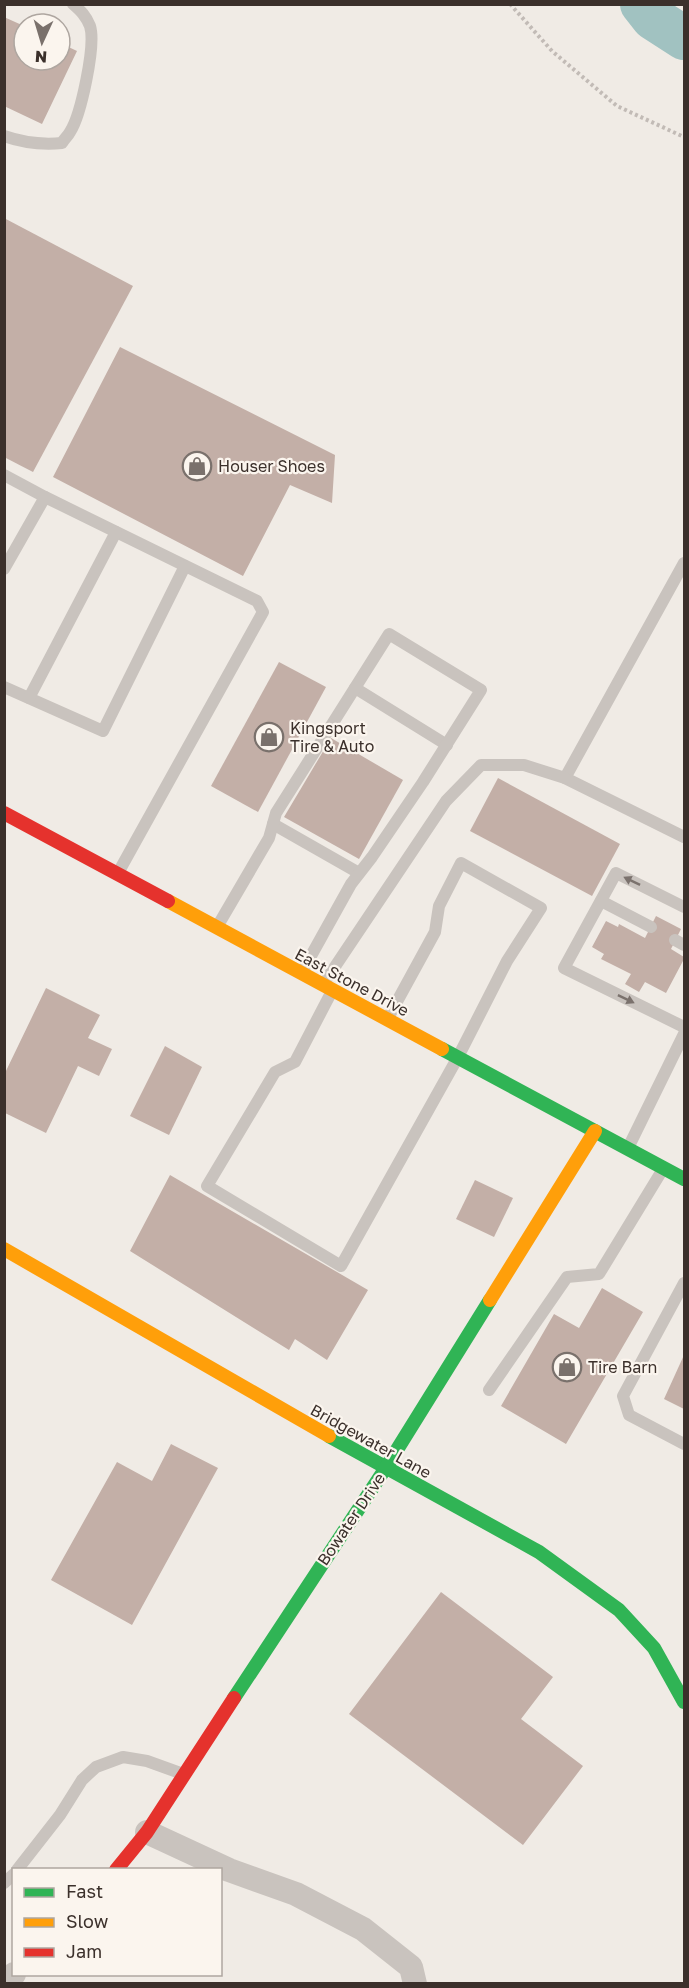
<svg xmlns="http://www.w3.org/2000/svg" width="689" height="1988" font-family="'Golos Text',sans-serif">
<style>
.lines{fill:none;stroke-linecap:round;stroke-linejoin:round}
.river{stroke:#a1c2c1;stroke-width:44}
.building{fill:#c3afa7}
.path{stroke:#c2bbb6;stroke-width:4;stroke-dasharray:3 3;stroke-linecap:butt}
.lane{stroke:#c9c3be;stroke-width:12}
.street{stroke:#c9c3be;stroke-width:24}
.fast{stroke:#30b455;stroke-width:14}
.slow{stroke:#ff9f0a;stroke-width:14}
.jam{stroke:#e5322d;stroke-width:14}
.oneway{fill:#7b726d}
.labels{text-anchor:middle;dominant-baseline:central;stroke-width:4.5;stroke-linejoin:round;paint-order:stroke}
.poi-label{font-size:16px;fill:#3b302b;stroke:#fbf5ee;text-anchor:start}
.street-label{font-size:16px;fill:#3b302b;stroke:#fbf5ee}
</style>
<rect width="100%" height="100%" fill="#f0ebe5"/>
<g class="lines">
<path class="river" d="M 642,4 L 653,18 L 684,38"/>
</g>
<g class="building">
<path d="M 4,17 L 24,26 L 24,60 L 60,60 L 60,43 L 77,51 L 42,124 L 4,106 Z"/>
<path d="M 4,218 L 133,286 L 33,472 L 4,457 Z"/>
<path d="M 120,347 L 335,455 L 332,503 L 290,485 L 243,576 L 53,477 Z"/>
<path d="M 279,662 L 326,687 L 258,812 L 211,786 Z"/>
<path d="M 331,738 L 403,780 L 359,859 L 284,817 Z"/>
<path d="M 498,778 L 620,844 L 592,896 L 470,831 Z"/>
<path d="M 656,916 L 681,929 L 671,949 L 684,957 L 684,959 L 666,993 L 645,982 L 639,992 L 625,984 L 631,974 L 601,959 L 604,954 L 592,947 L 606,921 L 618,927 L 619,924 L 645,938 Z"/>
<path d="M 46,988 L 100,1015 L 88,1038 L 112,1049 L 99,1076 L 78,1066 L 46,1133 L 5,1113 L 5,1073 Z"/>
<path d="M 165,1046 L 202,1067 L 169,1135 L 130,1116 Z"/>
<path d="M 170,1175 L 368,1290 L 327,1360 L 295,1339 L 289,1350 L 130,1251 Z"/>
<path d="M 475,1180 L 513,1198 L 494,1237 L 456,1219 Z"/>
<path d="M 602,1288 L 643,1312 L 566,1444 L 501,1406 L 554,1314 L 579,1328 Z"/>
<path d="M 684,1355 L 684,1409 L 664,1399 Z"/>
<path d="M 171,1444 L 218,1468 L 132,1625 L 51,1580 L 117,1462 L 152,1481 Z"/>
<path d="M 441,1592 L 553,1677 L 521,1719 L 583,1766 L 523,1845 L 349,1714 Z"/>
</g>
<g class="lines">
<path class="path" d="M 510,4 L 552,51 L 617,106 L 684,137"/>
<g class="lane">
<path d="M 4,136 C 24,143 41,145 62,143 C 64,139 68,136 70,132 C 81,115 96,45 90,26 C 86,16 81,11 73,4"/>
<path d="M 4,475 L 45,497"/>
<path d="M 684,563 L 565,778 L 684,837"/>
<path d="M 4,569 L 45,497 L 257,601 L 263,612 L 118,873"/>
<path d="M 4,687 L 103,731 L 185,566"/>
<path d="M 355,688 L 447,745"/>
<path d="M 29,698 L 116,532"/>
<path d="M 273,824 L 359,873"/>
<path d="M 601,901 L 651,927"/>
<path d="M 684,907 L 616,873 L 564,968 L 684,1027"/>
<path d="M 217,927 L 269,838 L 276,813 L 389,634 L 481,690 L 423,782 L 372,857 L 351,884 L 302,972"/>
<path d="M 675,940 L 684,945"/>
<path d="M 324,983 L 446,801 L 481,765 L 524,765 L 565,778"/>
<path d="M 332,991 L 295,1062 L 275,1072 L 207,1186 L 341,1266 L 458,1057 L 507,961 L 541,908 L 461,863 L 439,906 L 435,932 L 388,1018"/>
<path d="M 628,1148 L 684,1034"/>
<path d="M 684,1283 L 623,1396 L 629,1415 L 684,1444"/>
<path d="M 489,1390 L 567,1277 L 599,1274 L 663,1169"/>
<path d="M 17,1870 L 60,1815 L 82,1780 L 96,1767 L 123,1757 L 147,1761 L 183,1774"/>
<path d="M 4,1883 L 14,1874"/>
</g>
<g class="street">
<path d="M 147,1832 L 229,1870 L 296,1894 L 363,1929 L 411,1967 L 415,1984"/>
<path d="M 4,1983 L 14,1974"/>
</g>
<g class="fast">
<path d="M 442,1049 L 684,1179"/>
<path d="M 329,1436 L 539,1552 L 619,1610 L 654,1648 L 684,1702"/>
<path d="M 234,1698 L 385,1469 L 490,1300"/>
</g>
<g class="slow">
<path d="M 168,901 L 442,1049"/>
<path d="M 4,1249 L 329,1436"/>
<path d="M 490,1300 L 595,1131"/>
</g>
<g class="jam">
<path d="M 4,813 L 168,901"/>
<path d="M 116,1870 L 147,1832 L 234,1698"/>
</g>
</g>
<defs><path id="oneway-solid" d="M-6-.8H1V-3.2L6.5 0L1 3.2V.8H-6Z" transform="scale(1.5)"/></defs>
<g class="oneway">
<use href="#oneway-solid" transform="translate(632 881) rotate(-154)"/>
<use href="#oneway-solid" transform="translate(626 999) rotate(26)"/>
</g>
<defs>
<g id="shop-ring" transform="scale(1.5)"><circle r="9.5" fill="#fbf5ee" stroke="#7a716c" stroke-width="1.5"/><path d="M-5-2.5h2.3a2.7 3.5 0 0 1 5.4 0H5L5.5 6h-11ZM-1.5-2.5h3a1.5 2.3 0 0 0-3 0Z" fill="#7a716c"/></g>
</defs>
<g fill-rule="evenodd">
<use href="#shop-ring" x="197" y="466"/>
<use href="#shop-ring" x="269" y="737"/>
<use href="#shop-ring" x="567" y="1367"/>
</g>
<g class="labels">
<g class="poi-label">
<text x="218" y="466">Houser Shoes</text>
<text x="290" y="728">Kingsport<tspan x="290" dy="18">Tire &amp; Auto</tspan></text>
<text x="588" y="1367">Tire Barn</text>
</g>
<g class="street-label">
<text transform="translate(352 982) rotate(28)">East Stone Drive</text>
<text transform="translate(371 1441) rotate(29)">Bridgewater Lane</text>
<text transform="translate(351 1519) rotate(-56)">Bowater Drive</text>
</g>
</g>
<rect width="689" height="1988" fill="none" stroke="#3b302b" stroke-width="12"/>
<rect x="12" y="1868" width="210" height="108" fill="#fbf5ee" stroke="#aea6a0" stroke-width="1.5"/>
<rect x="24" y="1888" width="30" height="9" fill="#30b455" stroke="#aea6a0" stroke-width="1.5"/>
<text x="66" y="1898" font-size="18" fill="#3b302b">Fast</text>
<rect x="24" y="1918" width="30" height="9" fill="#ff9f0a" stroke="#aea6a0" stroke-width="1.5"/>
<text x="66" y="1928" font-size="18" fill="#3b302b">Slow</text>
<rect x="24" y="1948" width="30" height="9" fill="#e5322d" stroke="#aea6a0" stroke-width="1.5"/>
<text x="66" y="1958" font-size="18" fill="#3b302b">Jam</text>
<g transform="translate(42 42) rotate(184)"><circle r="28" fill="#fbf5ee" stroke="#aea6a0" stroke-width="1.5"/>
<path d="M0-4.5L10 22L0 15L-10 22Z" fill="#7a716c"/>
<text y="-9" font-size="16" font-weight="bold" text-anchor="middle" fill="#3b302b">N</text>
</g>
</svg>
